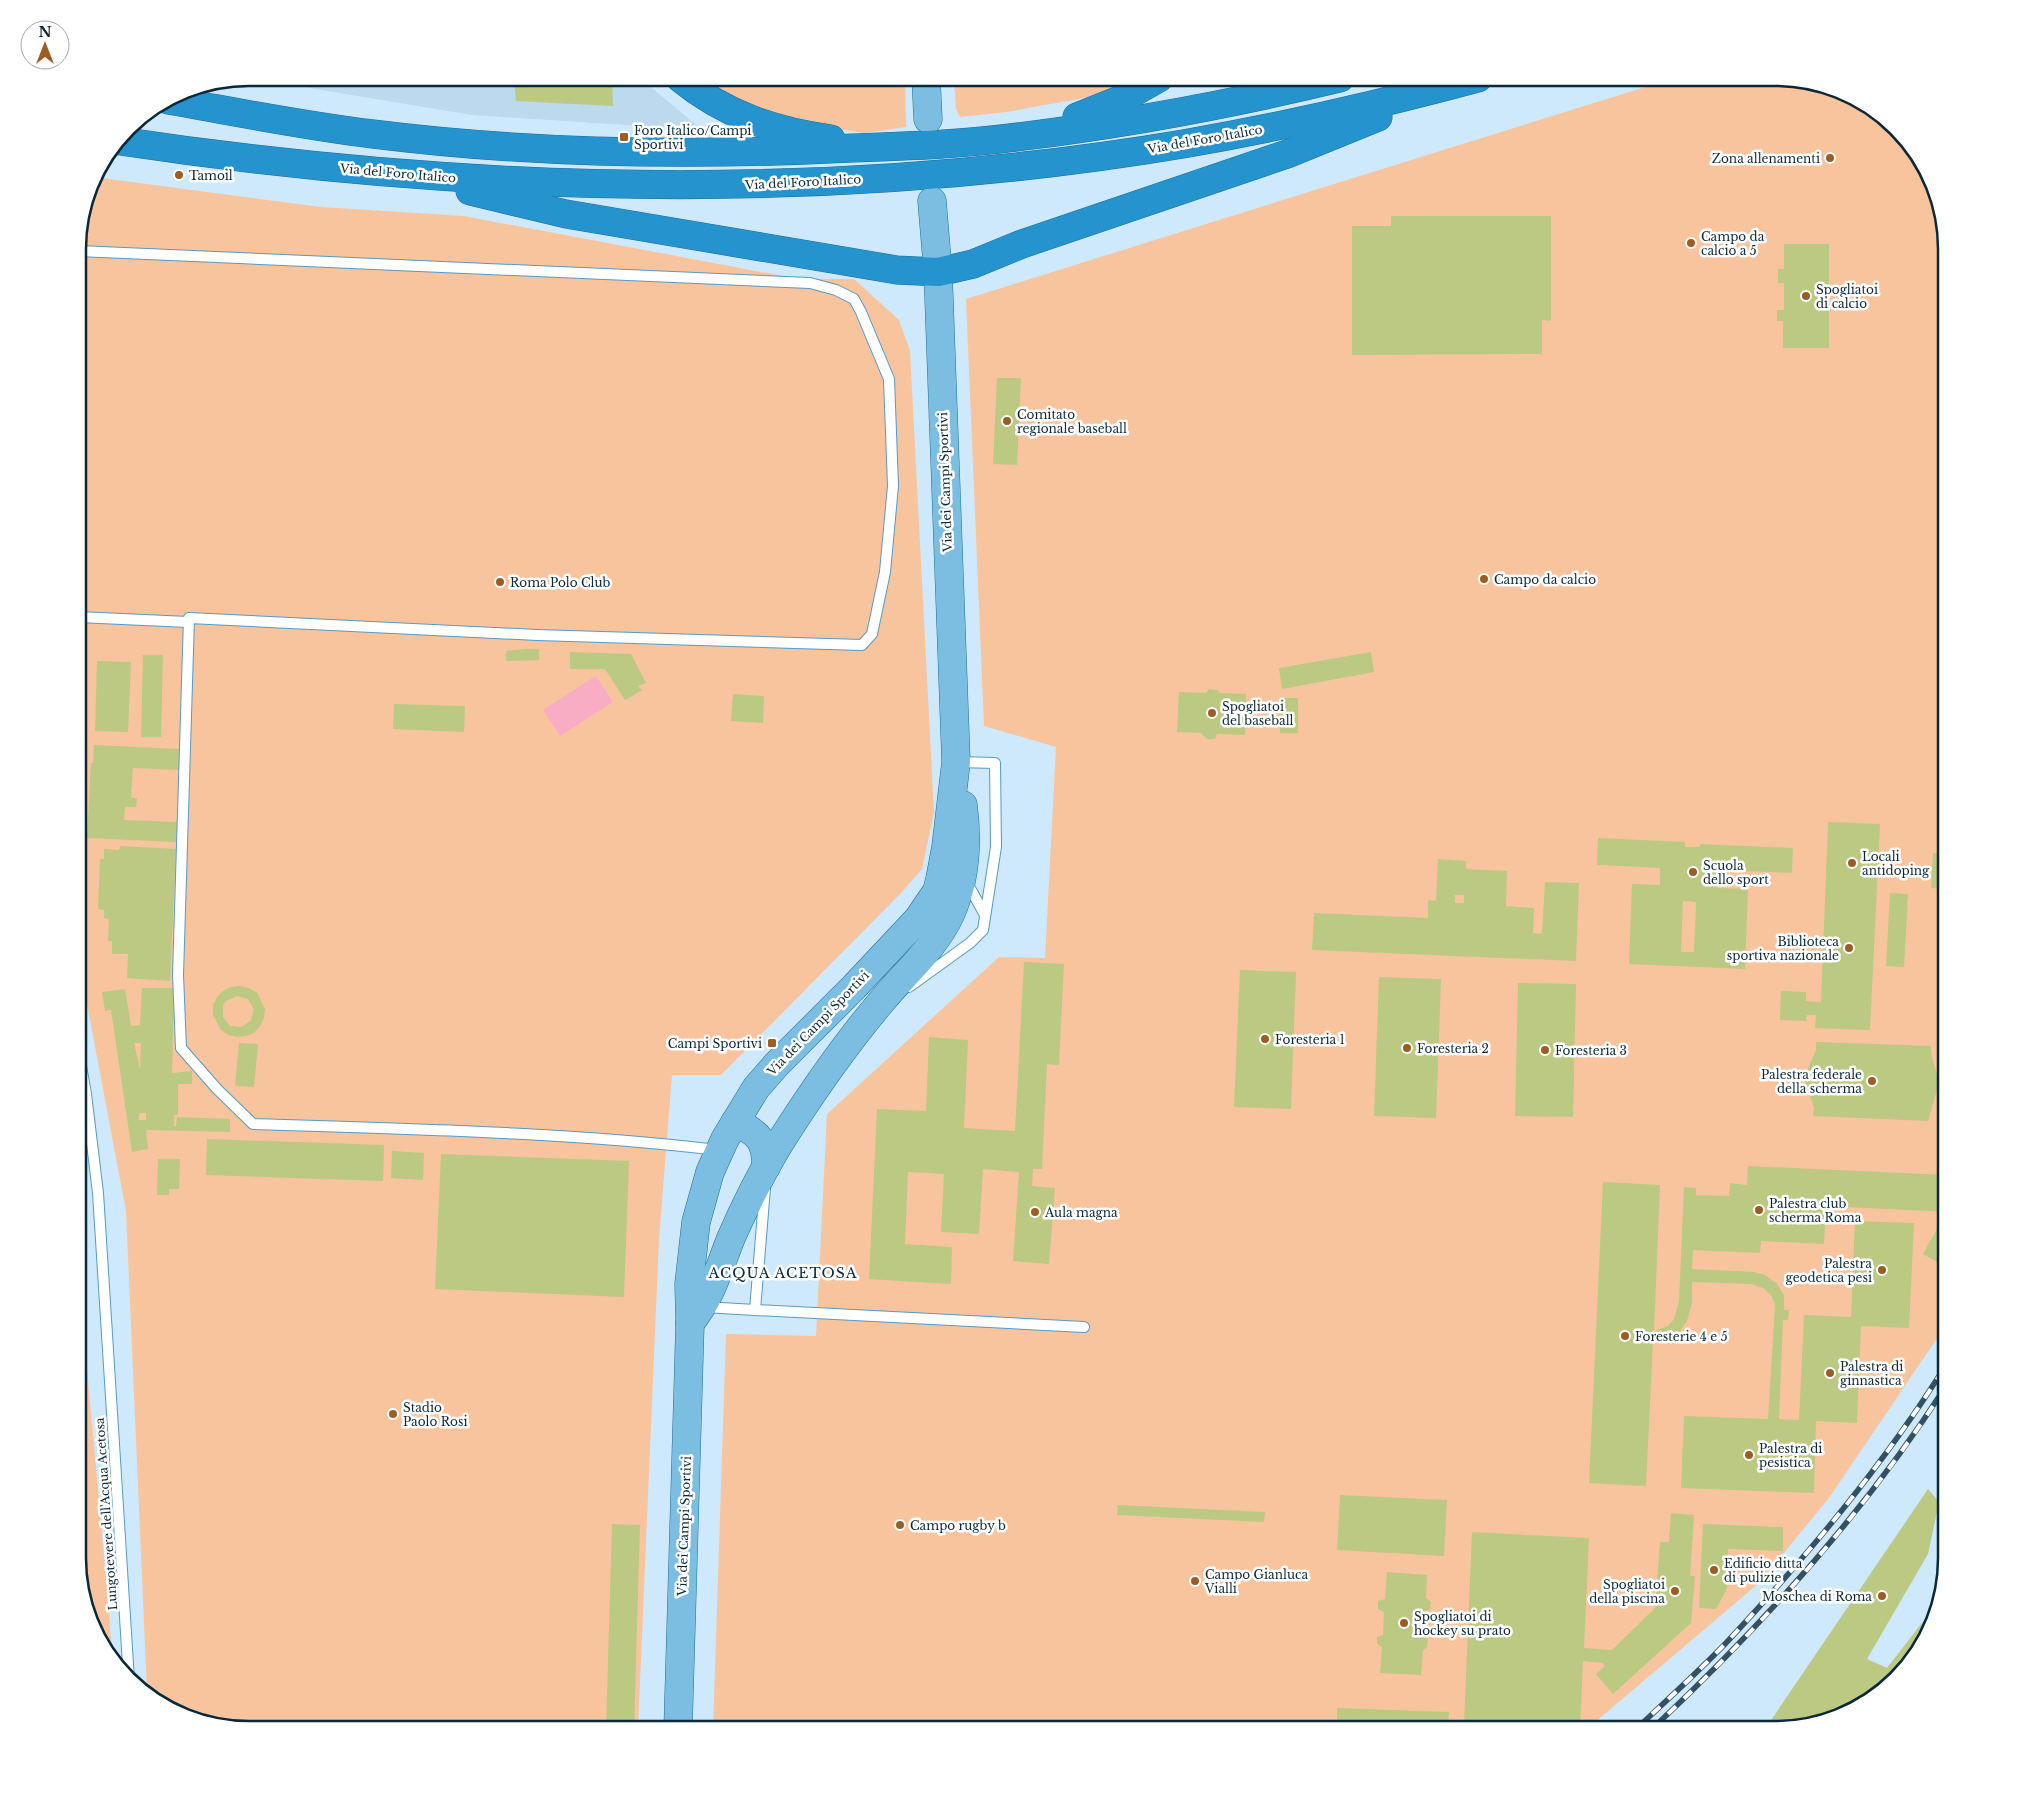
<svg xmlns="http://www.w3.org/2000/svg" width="2024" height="1807" font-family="'Libre Baskerville',serif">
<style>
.built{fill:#bcd9ed}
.green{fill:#f8c49d}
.water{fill:#f8adc5}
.building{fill:#bbc983;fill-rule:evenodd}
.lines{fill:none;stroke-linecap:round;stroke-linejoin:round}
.lane-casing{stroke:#569ac5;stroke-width:12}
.primary-casing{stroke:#1c6e99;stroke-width:29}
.highway-casing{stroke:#1c6e99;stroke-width:29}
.lane{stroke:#fff;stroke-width:10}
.primary{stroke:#7cbee1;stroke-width:28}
.highway{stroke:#2593cd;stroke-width:28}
.rail-casing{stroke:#345163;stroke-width:5.5}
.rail{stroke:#fff;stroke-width:4;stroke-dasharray:11;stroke-linecap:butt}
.poi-dot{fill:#9c5d25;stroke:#fff;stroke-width:2}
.labels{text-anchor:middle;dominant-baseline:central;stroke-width:5;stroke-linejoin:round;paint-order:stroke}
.poi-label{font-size:12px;fill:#0a2839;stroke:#fff;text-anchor:start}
.street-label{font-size:12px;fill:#0a2839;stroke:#fff}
.neighbourhood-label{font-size:14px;letter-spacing:1px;fill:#0a2839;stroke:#fff}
.rim{fill:none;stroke:#0a2839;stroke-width:2.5}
</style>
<rect width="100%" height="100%" fill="#cee9fb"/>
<path class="built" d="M 249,78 L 640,78 L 702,130 L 472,115 Z"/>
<g class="green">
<path d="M 692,78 L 905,78 L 906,127 L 865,133 L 790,122 L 741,106 Z"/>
<path d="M 954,78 L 1130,78 L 1095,96 L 1007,112 L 960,117 L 956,109 Z"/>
<path d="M 1684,78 L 1775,78 L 1840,91 L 1896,128 L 1933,184 L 1946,250 L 1946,1325 L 1829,1498 L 1759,1583 L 1587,1729 L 713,1729 L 726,1334 L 816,1336 L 827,1114 L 999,957 L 1045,958 L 1056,747 L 984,726 L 966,299 L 1642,88 Z"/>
<path d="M 94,177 L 321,207 L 464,216 L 799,279 L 854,279 L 899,320 L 910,351 L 934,812 L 922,869 L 901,893 L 721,1075 L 672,1075 L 659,1239 L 638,1729 L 249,1729 L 184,1716 L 147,1692 L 126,1211 L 78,956 L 78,238 Z"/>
<path d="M 78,1269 L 109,1611 L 112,1656 L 95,1633 L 78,1568 Z"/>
</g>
<path class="water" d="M 596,676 L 613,702 L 560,736 L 543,710 Z"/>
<g class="building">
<path d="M 514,78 L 612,78 L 613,106 L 516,101 Z"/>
<path d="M 1391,216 L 1551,216 L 1551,321 L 1542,320 L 1542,354 L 1352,355 L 1352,226 L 1391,226 Z"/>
<path d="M 1784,244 L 1829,244 L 1829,348 L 1783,348 L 1783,321 L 1777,321 L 1777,310 L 1784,310 L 1784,283 L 1778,283 L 1778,269 L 1784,269 Z"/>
<path d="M 997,378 L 1021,378 L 1017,465 L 993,464 Z"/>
<path d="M 78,646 L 81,646 L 80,684 L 78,684 Z"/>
<path d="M 526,649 L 539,649 L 539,660 L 506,661 L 506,651 Z"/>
<path d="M 570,652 L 631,654 L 646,683 L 638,686 L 642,690 L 625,700 L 605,669 L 570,669 Z"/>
<path d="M 1371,652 L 1374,672 L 1282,689 L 1279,668 Z"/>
<path d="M 143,655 L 163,655 L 161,737 L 141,737 Z"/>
<path d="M 97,661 L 131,662 L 128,732 L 95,731 Z"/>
<path d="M 1209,689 L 1218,690 L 1219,693 L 1246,694 L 1245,735 L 1217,734 L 1215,739 L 1207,739 L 1201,733 L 1177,732 L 1179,692 L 1206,693 Z"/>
<path d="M 733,694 L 764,696 L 763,723 L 731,721 Z"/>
<path d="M 1281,698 L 1298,698 L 1298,733 L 1280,733 Z"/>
<path d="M 394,704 L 465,706 L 464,732 L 393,729 Z"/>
<path d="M 94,745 L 180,749 L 179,770 L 133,768 L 131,798 L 137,798 L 136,807 L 125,807 L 124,820 L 177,822 L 176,842 L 87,838 L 91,763 L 93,763 Z"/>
<path d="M 1828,822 L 1880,824 L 1870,1030 L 1815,1028 L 1816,1015 L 1807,1015 L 1806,1021 L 1780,1020 L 1781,991 L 1806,992 L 1806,1001 L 1821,1002 Z"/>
<path d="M 1598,838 L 1685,842 L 1685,847 L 1700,847 L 1700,844 L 1793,848 L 1792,873 L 1718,870 L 1717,888 L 1748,889 L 1745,969 L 1629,964 L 1632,884 L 1660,885 L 1660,868 L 1597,865 ZM 1683,901 L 1696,902 L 1694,952 L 1681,952 Z"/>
<path d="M 120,846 L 176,849 L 170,981 L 127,978 L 128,954 L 112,954 L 112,941 L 108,941 L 109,919 L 104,918 L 104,910 L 98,909 L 100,859 L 104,859 L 104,849 L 119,850 Z"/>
<path d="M 1933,853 L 1946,854 L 1946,889 L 1931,888 Z"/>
<path d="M 1438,859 L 1466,861 L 1466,869 L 1507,871 L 1506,906 L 1534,908 L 1533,933 L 1542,934 L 1545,882 L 1579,883 L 1576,961 L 1312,950 L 1314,913 L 1428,918 L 1428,900 L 1436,901 ZM 1455,895 L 1464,895 L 1464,903 L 1455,903 Z"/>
<path d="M 1890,893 L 1908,894 L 1904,967 L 1886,966 Z"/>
<path d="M 1945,947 L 1946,947 L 1946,1004 L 1941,1004 Z"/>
<path d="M 1024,962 L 1064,964 L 1059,1065 L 1047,1064 L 1042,1169 L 1033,1169 L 1032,1186 L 1055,1188 L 1049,1264 L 1013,1261 L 1019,1172 L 983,1169 L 979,1234 L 941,1232 L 944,1174 L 908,1172 L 905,1244 L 952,1247 L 951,1284 L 869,1279 L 877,1109 L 926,1111 L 929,1037 L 968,1040 L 964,1128 L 1015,1131 Z"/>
<path d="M 1240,970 L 1296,972 L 1291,1109 L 1234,1107 Z"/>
<path d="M 1379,977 L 1441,979 L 1436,1118 L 1374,1116 Z"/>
<path d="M 1518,983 L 1576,984 L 1573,1117 L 1515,1116 Z"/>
<path d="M 240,986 L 249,988 L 257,993 L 265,1009 L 264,1018 L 260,1026 L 254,1033 L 246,1036 L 237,1037 L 228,1035 L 221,1030 L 213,1015 L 213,1005 L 217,997 L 223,991 L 231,987 ZM 237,996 L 248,999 L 254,1009 L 251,1020 L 242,1027 L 230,1026 L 223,1017 L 223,1005 L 226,1001 Z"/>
<path d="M 142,988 L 174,988 L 172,1073 L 192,1071 L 192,1084 L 178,1084 L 178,1115 L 174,1115 L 174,1126 L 176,1126 L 177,1117 L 230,1119 L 230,1132 L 146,1130 L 148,1149 L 132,1152 L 111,1010 L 105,1011 L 102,992 L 125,989 L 131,1026 L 140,1025 ZM 134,1043 L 141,1043 L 140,1069 ZM 139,1113 L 146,1113 L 146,1120 L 139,1120 Z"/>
<path d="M 1816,1042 L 1931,1046 L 1931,1053 L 1939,1083 L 1928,1121 L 1813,1116 L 1814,1108 L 1804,1078 L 1816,1050 Z"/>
<path d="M 239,1043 L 258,1044 L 254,1087 L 235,1086 Z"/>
<path d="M 207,1139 L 384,1145 L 383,1181 L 206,1175 Z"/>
<path d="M 392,1151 L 424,1153 L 423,1180 L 391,1178 Z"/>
<path d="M 441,1154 L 629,1161 L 624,1297 L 435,1289 Z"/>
<path d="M 158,1159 L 180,1159 L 179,1189 L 169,1189 L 169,1195 L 157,1195 Z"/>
<path d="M 1748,1166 L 1946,1175 L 1946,1212 L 1826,1206 L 1824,1244 L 1761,1241 L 1760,1253 L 1693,1250 L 1692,1269 L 1754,1272 L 1765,1275 L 1777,1284 L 1784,1295 L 1784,1310 L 1789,1310 L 1788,1320 L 1783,1320 L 1779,1419 L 1799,1420 L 1804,1315 L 1851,1317 L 1855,1221 L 1914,1223 L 1909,1328 L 1861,1326 L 1857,1423 L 1816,1421 L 1814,1493 L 1681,1488 L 1684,1416 L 1768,1419 L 1775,1305 L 1771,1295 L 1763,1288 L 1751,1284 L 1692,1282 L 1692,1303 L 1687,1321 L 1679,1332 L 1659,1342 L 1653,1341 L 1646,1486 L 1589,1483 L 1603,1182 L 1660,1185 L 1654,1331 L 1668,1326 L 1674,1319 L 1679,1301 L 1684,1187 L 1696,1188 L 1696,1195 L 1729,1196 L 1730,1183 L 1747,1185 Z"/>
<path d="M 1938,1227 L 1946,1231 L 1946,1258 L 1942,1265 L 1923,1254 Z"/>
<path d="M 1928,1489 L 1939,1502 L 1928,1554 L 1867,1659 L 1887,1668 L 1939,1601 L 1933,1623 L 1896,1679 L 1840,1716 L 1774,1730 L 1765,1729 Z"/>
<path d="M 1340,1495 L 1447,1500 L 1444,1556 L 1337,1550 Z"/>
<path d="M 1118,1505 L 1265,1512 L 1264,1522 L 1117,1515 Z"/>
<path d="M 1671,1513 L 1694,1515 L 1690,1576 L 1695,1576 L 1691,1623 L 1613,1694 L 1596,1674 L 1605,1666 L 1603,1663 L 1583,1661 L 1580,1729 L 1488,1729 L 1488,1725 L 1464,1723 L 1472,1532 L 1589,1538 L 1584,1648 L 1612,1650 L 1655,1608 L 1660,1542 L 1669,1542 Z"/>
<path d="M 612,1524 L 640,1525 L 634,1729 L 606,1729 Z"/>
<path d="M 1703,1524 L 1783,1527 L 1783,1551 L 1728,1549 L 1727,1589 L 1716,1609 L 1699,1608 Z"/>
<path d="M 1387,1572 L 1427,1575 L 1426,1598 L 1431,1602 L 1430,1610 L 1425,1611 L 1424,1637 L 1428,1639 L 1427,1647 L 1423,1650 L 1421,1675 L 1380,1673 L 1382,1647 L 1377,1644 L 1377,1637 L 1383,1635 L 1384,1612 L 1378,1609 L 1378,1601 L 1385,1599 Z"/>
<path d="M 1337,1708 L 1449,1712 L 1448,1729 L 1337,1729 Z"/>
</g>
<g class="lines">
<g class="lane-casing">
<g id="lane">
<path d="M 78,251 L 810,283 L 836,290 L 854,299 L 861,312 L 889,379 L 893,486 L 885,572 L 872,634 L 862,645 L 537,635 L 189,618 L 178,975 L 181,1048 L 217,1089 L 253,1124 C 407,1129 564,1132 718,1150"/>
<path d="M 78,617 L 188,622"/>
<path d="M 966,881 L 985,915"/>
<path d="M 909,987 L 970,943 L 983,930 L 996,847 L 995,763 L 958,762"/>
<path d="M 78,1049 L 86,1094 L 98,1193 L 129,1680"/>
<path d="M 704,1307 L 755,1310 L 765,1188"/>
<path d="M 755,1310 L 1084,1327"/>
</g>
</g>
<g class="primary-casing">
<g id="primary">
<path d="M 926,78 L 928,119"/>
<path d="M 735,1122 C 759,1133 766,1141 766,1167"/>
<path d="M 690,1323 C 711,1298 719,1268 731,1238 C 745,1206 761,1174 779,1144 C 810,1095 843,1047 881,1002 C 904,974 936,947 951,913 C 966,878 968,842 963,805"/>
<path d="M 678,1729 L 690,1323 L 689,1284 L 696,1222 L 710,1172 L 725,1139 L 756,1088 L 776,1065 L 854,987 L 918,919 L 937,891 L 940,879 L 946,847 L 956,762 L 938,272 L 932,201"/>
</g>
</g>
<g class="highway-casing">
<g id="highway">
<path d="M 680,78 C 725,115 774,131 831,139"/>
<path d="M 168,100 C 236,112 305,126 373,134 C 532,154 694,156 853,148 C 910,146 968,144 1025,136 C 1130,123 1236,103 1340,78"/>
<path d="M 1077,117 L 1122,99 L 1159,78"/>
<path d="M 120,141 C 472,194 831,203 1183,144 C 1282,127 1381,104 1478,78"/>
<path d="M 470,191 L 566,214 L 897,270 L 938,272 L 973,264 L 1022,244 L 1287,154 L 1378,117"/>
</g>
</g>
<use href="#lane" class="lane"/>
<use href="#primary" class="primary"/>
<use href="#highway" class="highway"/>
<g class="rail-casing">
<g id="rail">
<path d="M 1636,1729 C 1666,1701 1697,1673 1726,1643 C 1807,1556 1883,1466 1946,1365"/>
<path d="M 1652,1729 C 1762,1626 1864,1514 1946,1386"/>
</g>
</g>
<use href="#rail" class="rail"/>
</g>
<g class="poi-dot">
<rect x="619" y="132" width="10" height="10" rx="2.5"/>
<circle cx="1830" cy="158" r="5"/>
<circle cx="179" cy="175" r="5"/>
<circle cx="1691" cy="243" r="5"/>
<circle cx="1806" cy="296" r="5"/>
<circle cx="1007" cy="421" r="5"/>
<circle cx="1484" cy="579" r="5"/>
<circle cx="500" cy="582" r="5"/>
<circle cx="1212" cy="713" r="5"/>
<circle cx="1852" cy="863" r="5"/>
<circle cx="1693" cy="872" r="5"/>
<circle cx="1849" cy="948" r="5"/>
<circle cx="1265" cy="1039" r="5"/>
<rect x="767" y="1038" width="10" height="10" rx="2.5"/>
<circle cx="1407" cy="1048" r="5"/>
<circle cx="1545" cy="1050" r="5"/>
<circle cx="1872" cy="1081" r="5"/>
<circle cx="1759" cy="1210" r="5"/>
<circle cx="1035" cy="1212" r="5"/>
<circle cx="1882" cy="1270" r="5"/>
<circle cx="1625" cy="1336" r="5"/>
<circle cx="1830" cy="1373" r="5"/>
<circle cx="393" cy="1414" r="5"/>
<circle cx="1749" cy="1455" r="5"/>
<circle cx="900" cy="1525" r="5"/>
<circle cx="1714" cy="1570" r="5"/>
<circle cx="1195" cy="1581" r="5"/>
<circle cx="1675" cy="1591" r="5"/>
<circle cx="1882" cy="1596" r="5"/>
<circle cx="1404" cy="1623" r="5"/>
</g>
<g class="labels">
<g class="poi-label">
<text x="634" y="130">Foro Italico/Campi<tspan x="634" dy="14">Sportivi</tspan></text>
<text x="1820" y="158" text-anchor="end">Zona allenamenti</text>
<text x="189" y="175">Tamoil</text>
<text x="1701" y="236">Campo da<tspan x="1701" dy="14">calcio a 5</tspan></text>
<text x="1816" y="289">Spogliatoi<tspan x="1816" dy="14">di calcio</tspan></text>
<text x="1017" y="414">Comitato<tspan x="1017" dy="14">regionale baseball</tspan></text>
<text x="1494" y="579">Campo da calcio</text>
<text x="510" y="582">Roma Polo Club</text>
<text x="1222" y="706">Spogliatoi<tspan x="1222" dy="14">del baseball</tspan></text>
<text x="1862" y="856">Locali<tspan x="1862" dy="14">antidoping</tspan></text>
<text x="1703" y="865">Scuola<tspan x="1703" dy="14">dello sport</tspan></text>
<text x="1839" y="941" text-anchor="end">Biblioteca<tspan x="1839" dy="14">sportiva nazionale</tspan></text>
<text x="1275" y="1039">Foresteria 1</text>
<text x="762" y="1043" text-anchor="end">Campi Sportivi</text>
<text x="1417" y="1048">Foresteria 2</text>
<text x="1555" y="1050">Foresteria 3</text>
<text x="1862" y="1074" text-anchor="end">Palestra federale<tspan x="1862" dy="14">della scherma</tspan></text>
<text x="1769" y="1203">Palestra club<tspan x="1769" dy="14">scherma Roma</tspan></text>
<text x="1045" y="1212">Aula magna</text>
<text x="1872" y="1263" text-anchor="end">Palestra<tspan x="1872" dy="14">geodetica pesi</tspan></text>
<text x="1635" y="1336">Foresterie 4 e 5</text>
<text x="1840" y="1366">Palestra di<tspan x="1840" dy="14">ginnastica</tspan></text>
<text x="403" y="1407">Stadio<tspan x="403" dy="14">Paolo Rosi</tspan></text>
<text x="1759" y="1448">Palestra di<tspan x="1759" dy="14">pesistica</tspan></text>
<text x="910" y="1525">Campo rugby b</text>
<text x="1724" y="1563">Edificio ditta<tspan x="1724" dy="14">di pulizie</tspan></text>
<text x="1205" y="1574">Campo Gianluca<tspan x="1205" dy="14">Vialli</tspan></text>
<text x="1665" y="1584" text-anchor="end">Spogliatoi<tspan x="1665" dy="14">della piscina</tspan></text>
<text x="1872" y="1596" text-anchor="end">Moschea di Roma</text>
<text x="1414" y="1616">Spogliatoi di<tspan x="1414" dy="14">hockey su prato</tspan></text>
</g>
<g class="street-label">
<text transform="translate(1205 139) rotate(-10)">Via del Foro Italico</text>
<text transform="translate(398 173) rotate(5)">Via del Foro Italico</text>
<text transform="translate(803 182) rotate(-3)">Via del Foro Italico</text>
<text transform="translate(945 482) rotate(-92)">Via dei Campi Sportivi</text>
<text transform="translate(818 1023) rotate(-46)">Via dei Campi Sportivi</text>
<text transform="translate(106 1514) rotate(-94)">Lungotevere dell'Acqua Acetosa</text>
<text transform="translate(684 1526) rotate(-88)">Via dei Campi Sportivi</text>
</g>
<g class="neighbourhood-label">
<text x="783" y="1273">ACQUA ACETOSA</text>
</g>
</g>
<path d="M0 0H2024V1807H0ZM249 86H1775A163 163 0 0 1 1938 249V1558A163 163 0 0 1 1775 1721H249A163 163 0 0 1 86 1558V249A163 163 0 0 1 249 86Z" fill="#fff" fill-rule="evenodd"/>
<path class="rim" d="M249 86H1775A163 163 0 0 1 1938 249V1558A163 163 0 0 1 1775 1721H249A163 163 0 0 1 86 1558V249A163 163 0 0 1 249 86Z"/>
<g transform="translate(45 45)"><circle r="24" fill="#ffffff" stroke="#9da9b0"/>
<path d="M0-4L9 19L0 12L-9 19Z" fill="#9c5d25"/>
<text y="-8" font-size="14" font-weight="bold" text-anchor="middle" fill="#0a2839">N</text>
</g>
</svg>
